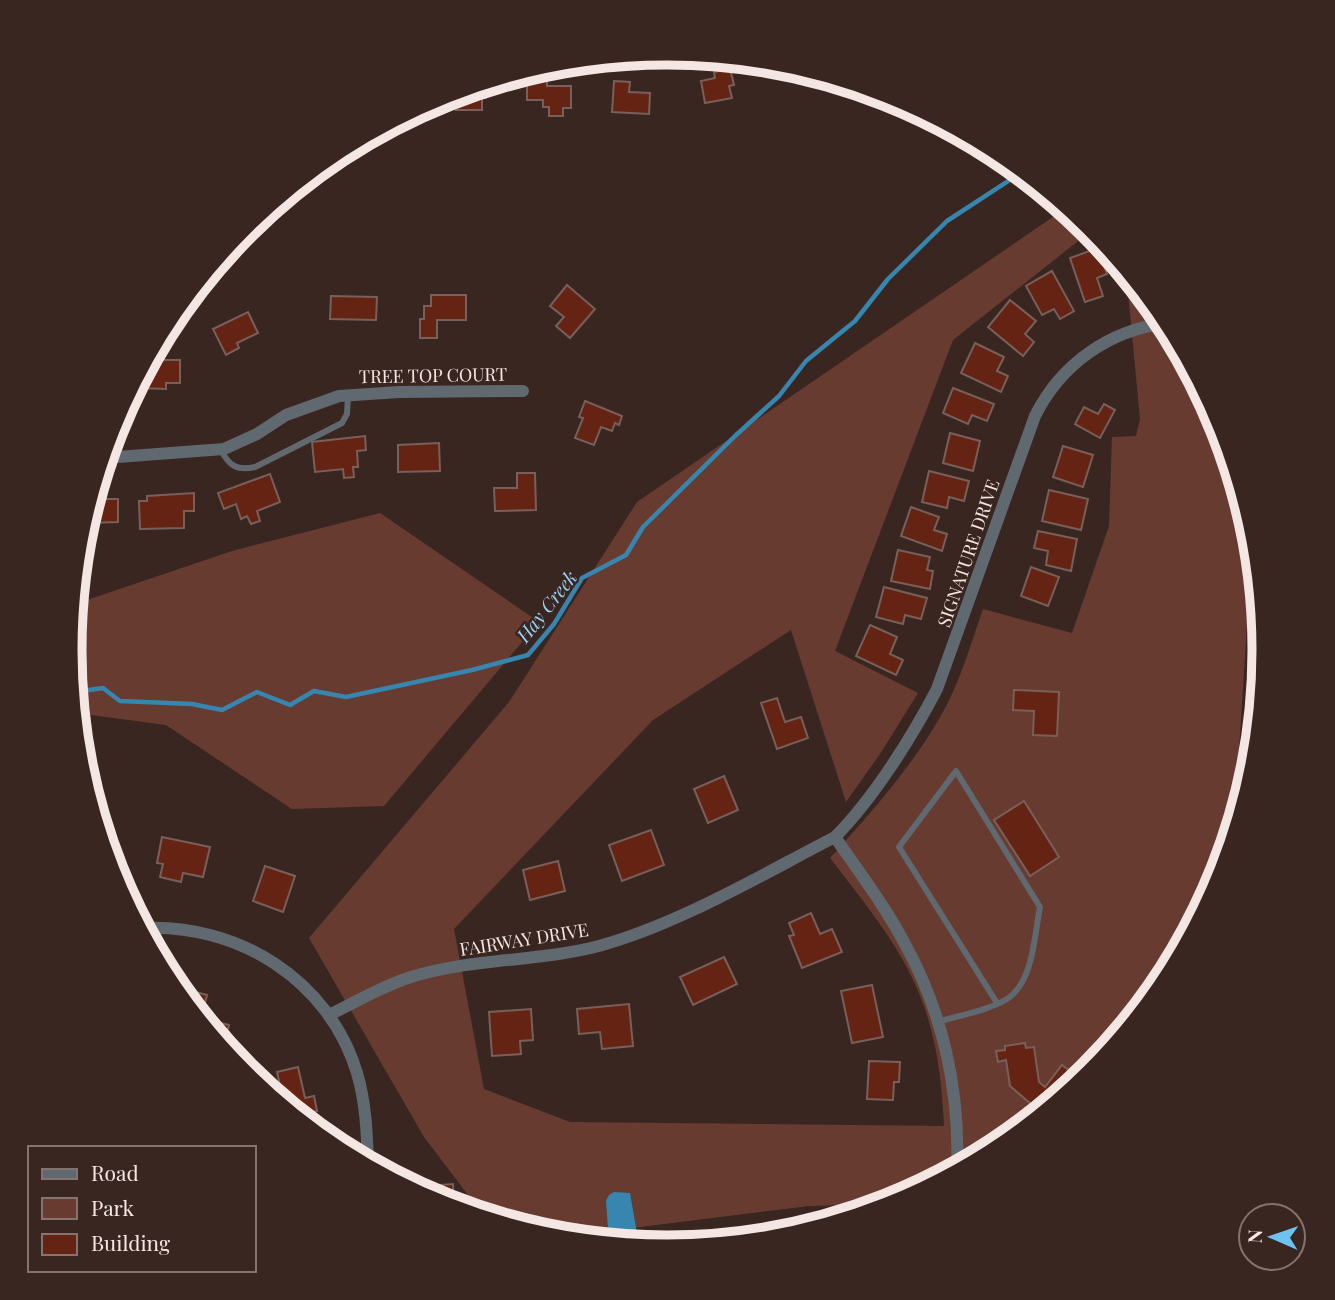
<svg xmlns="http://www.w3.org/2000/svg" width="1335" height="1300" font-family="'Playfair Display',serif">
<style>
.green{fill:#683b30}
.water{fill:#3686af}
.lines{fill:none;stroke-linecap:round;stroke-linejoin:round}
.stream{stroke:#3686af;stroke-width:4.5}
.building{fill:#652314;stroke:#78605a;stroke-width:2}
.lane{stroke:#60696f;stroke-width:6}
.street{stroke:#60696f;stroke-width:12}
.labels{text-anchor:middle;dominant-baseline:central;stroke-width:5;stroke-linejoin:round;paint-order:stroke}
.street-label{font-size:18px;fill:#f4e6e3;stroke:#3a2621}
.water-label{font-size:19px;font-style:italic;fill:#96d1f4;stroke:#3a2621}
.rim{fill:none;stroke:#f4e6e3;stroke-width:9}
</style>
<rect width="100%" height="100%" fill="#3a2621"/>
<g class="green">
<path d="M 1066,208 L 1092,230 L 953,340 L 835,651 L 918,693 L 880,754 L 846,802 L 791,630 L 653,720 L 454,929 L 484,1089 L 570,1122 L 944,1126 C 942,1086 938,1047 925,1009 C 906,952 866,905 830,858 C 870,814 909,770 939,719 C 959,686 970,646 983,609 L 1072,633 L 1109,526 L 1112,437 L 1136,436 L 1140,419 L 1126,271 L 1165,318 L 1220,422 L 1253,530 L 1234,830 L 1219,879 L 1164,982 L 1090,1073 L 999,1147 L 954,1171 L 946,1167 L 944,1176 L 890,1204 L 809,1206 L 560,1237 L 484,1216 L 424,1137 L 309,938 L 509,702 L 637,502 Z"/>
<path d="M 380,513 L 539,622 L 384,806 L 292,809 L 166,725 L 76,713 L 70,650 L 75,604 L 232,551 Z"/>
</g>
<path class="water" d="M 614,1192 L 630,1193 L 639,1245 L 609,1242 L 606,1201 L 609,1195 Z"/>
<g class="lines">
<path class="stream" d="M 74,692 L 103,688 L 120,701 L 192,704 L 222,710 L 257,692 L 290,705 L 314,691 L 346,697 L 472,670 L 528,655 L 554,624 L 582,578 L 626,555 L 643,527 L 735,436 L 779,396 L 806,361 L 855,321 L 888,279 L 947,221 L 1022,172"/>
</g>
<g class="building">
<path d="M 788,65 L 806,71 L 793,76 Z"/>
<path d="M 730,69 L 734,85 L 729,86 L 732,98 L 705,103 L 701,81 L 715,78 L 714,72 Z"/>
<path d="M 527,81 L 547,81 L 547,86 L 571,86 L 571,108 L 563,108 L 563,116 L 549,116 L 549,107 L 543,107 L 543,100 L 527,100 Z"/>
<path d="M 614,81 L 630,82 L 629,92 L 650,93 L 649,114 L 612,112 Z"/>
<path d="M 486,84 L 486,98 L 482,98 L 482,110 L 456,110 L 456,93 Z"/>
<path d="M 1098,248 L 1107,274 L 1097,278 L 1103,296 L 1085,302 L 1070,258 Z"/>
<path d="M 1052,271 L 1074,311 L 1060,319 L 1054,309 L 1042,315 L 1026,286 Z"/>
<path d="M 567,285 L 595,309 L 570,338 L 556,326 L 564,317 L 550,306 Z"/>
<path d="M 431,295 L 466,295 L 466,320 L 437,320 L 437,338 L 420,338 L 420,319 L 424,319 L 424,306 L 431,306 Z"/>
<path d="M 331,296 L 377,297 L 376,320 L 330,319 Z"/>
<path d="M 1010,300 L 1036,321 L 1025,334 L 1034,342 L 1023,356 L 988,327 Z"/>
<path d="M 248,312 L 258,333 L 237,343 L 239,348 L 226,355 L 213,329 Z"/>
<path d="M 975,343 L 1004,357 L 997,371 L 1008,376 L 1001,392 L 961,373 Z"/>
<path d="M 148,360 L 180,360 L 180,383 L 166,383 L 166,389 L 138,388 L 138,378 Z"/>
<path d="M 953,388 L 994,404 L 987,421 L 972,415 L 968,424 L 943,413 Z"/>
<path d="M 585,401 L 622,416 L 619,425 L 615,423 L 612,431 L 601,427 L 594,445 L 575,438 L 583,418 L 579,417 Z"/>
<path d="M 1104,404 L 1115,410 L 1100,438 L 1075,424 L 1084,407 L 1098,414 Z"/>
<path d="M 950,433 L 980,441 L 973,471 L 943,463 Z"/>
<path d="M 365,436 L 366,450 L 357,451 L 358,467 L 353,467 L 354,477 L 344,478 L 343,469 L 315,472 L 312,442 Z"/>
<path d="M 439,443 L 440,471 L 398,472 L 398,445 Z"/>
<path d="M 1063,446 L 1093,455 L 1083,487 L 1053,477 Z"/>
<path d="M 929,471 L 969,481 L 964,501 L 949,497 L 947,508 L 922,502 Z"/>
<path d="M 517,473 L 535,473 L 536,510 L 495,511 L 494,488 L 517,488 Z"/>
<path d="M 270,474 L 280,502 L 257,511 L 260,521 L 251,524 L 247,516 L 241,519 L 236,504 L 224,509 L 218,493 Z"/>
<path d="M 1049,490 L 1088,499 L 1081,530 L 1042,521 Z"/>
<path d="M 194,493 L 194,511 L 184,511 L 184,528 L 140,529 L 139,501 L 147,501 L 147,496 Z"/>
<path d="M 92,499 L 118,499 L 118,522 L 89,523 L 89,547 L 80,547 L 82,533 Z"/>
<path d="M 911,507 L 939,517 L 934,530 L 947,534 L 942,551 L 901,536 Z"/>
<path d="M 1038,531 L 1077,539 L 1071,571 L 1046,565 L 1048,551 L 1034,548 Z"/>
<path d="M 898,550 L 930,557 L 927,570 L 933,571 L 930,589 L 891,581 Z"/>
<path d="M 1031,567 L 1059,577 L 1048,606 L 1021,596 Z"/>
<path d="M 884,587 L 927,598 L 921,619 L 905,615 L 903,624 L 876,617 Z"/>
<path d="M 870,625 L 897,637 L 890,654 L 903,660 L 896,675 L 856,656 Z"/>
<path d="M 1260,631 L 1263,632 L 1264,662 L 1259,662 Z"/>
<path d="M 1257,672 L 1263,672 L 1260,704 L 1256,704 Z"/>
<path d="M 1014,690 L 1059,692 L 1057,736 L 1033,735 L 1034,711 L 1013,710 Z"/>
<path d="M 777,698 L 785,722 L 801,717 L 808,738 L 777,749 L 761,703 Z"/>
<path d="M 1254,715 L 1259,715 L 1256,745 L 1253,745 Z"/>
<path d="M 724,776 L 738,810 L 708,823 L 694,789 Z"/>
<path d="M 1024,801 L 1059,857 L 1030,876 L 994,820 Z"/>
<path d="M 651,830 L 664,865 L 622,881 L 609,845 Z"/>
<path d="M 162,837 L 210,847 L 203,877 L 183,873 L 181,882 L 160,877 L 163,864 L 157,863 Z"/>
<path d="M 558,861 L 565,891 L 530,900 L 523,870 Z"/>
<path d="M 265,866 L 295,876 L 283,912 L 253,901 Z"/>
<path d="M 811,913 L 820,934 L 832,929 L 842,952 L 802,968 L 789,936 L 794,935 L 789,923 Z"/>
<path d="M 724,957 L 737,984 L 693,1005 L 680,977 Z"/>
<path d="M 872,985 L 883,1037 L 852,1043 L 841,991 Z"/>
<path d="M 184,989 L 207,995 L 201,1018 L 229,1025 L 224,1044 L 182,996 Z"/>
<path d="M 629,1004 L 633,1046 L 602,1049 L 600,1032 L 579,1034 L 577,1009 Z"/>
<path d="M 531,1009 L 533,1040 L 520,1041 L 521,1054 L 492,1056 L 489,1012 Z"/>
<path d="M 1025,1043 L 1026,1048 L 1034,1047 L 1039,1082 L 1045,1087 L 1062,1065 L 1080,1079 L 1012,1136 L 1008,1133 L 1031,1104 L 1010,1086 L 1006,1060 L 998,1062 L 996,1051 L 1005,1050 L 1005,1046 Z"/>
<path d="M 869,1061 L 900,1062 L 899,1082 L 894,1082 L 893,1100 L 867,1099 Z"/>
<path d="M 298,1067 L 305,1098 L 314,1096 L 317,1111 L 298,1116 L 284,1104 L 277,1072 Z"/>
<path d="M 453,1184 L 454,1207 L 438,1202 L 411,1187 Z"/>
<path d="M 789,1224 L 801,1231 L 783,1236 Z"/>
</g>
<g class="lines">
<g class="lane">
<path d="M 221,450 C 229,466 237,471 255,467 L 342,423 L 347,414 L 348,396"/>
<path d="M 938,1022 C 960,1015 987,1011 1007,999 C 1034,981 1034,936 1040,907 L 956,771 L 899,847 L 997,1003"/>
</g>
<g class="street">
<path d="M 104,458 L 224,449 L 257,434 L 286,415 L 339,396 L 399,392 L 523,391"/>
<path d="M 835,837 C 859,872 885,906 905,944 C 943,1013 960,1091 957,1169"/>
<path d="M 142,928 C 238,923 329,980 357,1073 C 366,1103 367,1134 368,1164"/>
<path d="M 329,1015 C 356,1002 382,986 411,977 C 472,958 537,962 599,946 C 679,924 761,875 835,837 C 873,799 912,737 937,689 L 1035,416 C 1061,364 1109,330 1167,323"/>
</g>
</g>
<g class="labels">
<g class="street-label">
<text transform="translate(433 375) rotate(-1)">TREE TOP COURT</text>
<text transform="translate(968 553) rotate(-71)">SIGNATURE DRIVE</text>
<text transform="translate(524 939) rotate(-9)">FAIRWAY DRIVE</text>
</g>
<g class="water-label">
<text transform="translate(546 606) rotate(-52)">Hay Creek</text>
</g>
</g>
<path d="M0 0H1335V1300H0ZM82 650a585 585 0 1 1 1170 0a585 585 0 1 1-1170 0Z" fill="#3a2621" fill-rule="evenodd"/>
<path class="rim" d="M82 650a585 585 0 1 1 1170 0a585 585 0 1 1-1170 0Z"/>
<rect x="28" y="1146" width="228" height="126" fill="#3a2621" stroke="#84736f" stroke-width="2"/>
<rect x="42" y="1169" width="35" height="10" fill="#60696f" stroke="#84736f" stroke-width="2"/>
<text x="91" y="1181" font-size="21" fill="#f4e6e3">Road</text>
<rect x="42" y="1198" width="35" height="21" fill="#683b30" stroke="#84736f" stroke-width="2"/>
<text x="91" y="1216" font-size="21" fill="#f4e6e3">Park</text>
<rect x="42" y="1234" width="35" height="21" fill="#652314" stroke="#84736f" stroke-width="2"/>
<text x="91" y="1251" font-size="21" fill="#f4e6e3">Building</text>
<g transform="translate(1272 1237) rotate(272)"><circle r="33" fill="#3a2621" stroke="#84736f" stroke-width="2"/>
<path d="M0-5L12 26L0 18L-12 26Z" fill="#6cc3f2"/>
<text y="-10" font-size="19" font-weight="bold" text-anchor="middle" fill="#f4e6e3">N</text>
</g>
</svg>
